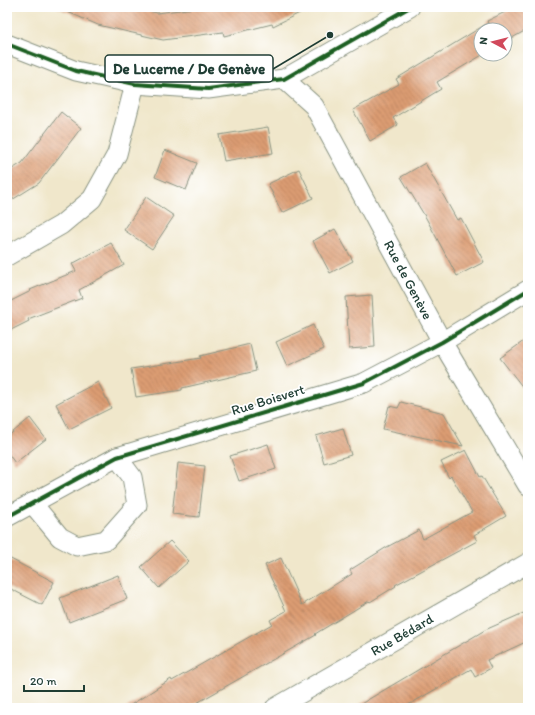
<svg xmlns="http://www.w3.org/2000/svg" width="535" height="715" font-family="Itim,sans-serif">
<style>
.building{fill:url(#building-back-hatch)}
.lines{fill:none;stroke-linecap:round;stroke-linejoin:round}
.minor-casing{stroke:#889280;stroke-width:21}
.minor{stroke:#fff;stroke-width:19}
.cycleway-casing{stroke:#fff;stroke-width:6}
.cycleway{stroke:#1b5e20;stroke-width:4}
.labels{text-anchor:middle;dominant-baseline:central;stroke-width:3.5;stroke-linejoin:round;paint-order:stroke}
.street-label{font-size:14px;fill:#1f3d34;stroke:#fff}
.leader{fill:none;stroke:#1f3d34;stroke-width:1.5}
.callout-dot{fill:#1f3d34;stroke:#fff;stroke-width:1.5}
.callout{fill:#fff;stroke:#1f3d34;stroke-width:1.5}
.callout-label{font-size:15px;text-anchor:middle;font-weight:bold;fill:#1f3d34}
</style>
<defs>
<pattern id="building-back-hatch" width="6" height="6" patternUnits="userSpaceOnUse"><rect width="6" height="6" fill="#dc9c72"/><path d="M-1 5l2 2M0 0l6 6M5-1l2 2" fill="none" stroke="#b2805e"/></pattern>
</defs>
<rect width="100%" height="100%" fill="#fff"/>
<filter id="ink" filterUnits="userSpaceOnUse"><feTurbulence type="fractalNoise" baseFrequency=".025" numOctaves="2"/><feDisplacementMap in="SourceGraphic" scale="8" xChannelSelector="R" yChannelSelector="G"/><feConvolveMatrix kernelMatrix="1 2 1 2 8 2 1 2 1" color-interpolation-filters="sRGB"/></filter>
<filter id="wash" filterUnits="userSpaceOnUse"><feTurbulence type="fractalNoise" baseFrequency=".012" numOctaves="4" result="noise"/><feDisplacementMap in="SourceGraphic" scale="16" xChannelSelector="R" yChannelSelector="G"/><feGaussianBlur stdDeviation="0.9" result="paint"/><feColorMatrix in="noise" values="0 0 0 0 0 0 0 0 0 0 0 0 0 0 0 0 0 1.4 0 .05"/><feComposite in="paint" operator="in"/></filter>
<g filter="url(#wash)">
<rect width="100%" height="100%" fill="#f0e7cb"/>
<g id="blocks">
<g class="building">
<path d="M 56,7 L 133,7 L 157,13 L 202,7 L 312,7 L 273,26 L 272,24 L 224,36 L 223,32 L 163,40 L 98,25 Z"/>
<path d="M 515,7 L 522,7 L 528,20 L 528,29 L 505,42 L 505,30 L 481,30 L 481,54 L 484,54 L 437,82 L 441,89 L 393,118 L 398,125 L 370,141 L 353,110 L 399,84 L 396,79 L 488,23 L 487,21 Z"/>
<path d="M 61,112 L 81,128 L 39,183 L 7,203 L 7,172 L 22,163 Z"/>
<path d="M 268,127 L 273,153 L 224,161 L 219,135 Z"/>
<path d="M 165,150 L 197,163 L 186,190 L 155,177 Z"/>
<path d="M 425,163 L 457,220 L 461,218 L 484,262 L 457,276 L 426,218 L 401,177 Z"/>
<path d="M 299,169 L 313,198 L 282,213 L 268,184 Z"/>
<path d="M 146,197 L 174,216 L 152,249 L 124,230 Z"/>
<path d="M 335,229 L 353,261 L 330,273 L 313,241 Z"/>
<path d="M 111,243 L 124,265 L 79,290 L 82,298 L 28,319 L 29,321 L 7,332 L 7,303 L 31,291 L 30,290 L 76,271 L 72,264 Z"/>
<path d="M 372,295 L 375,347 L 349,349 L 346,297 Z"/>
<path d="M 313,325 L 324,349 L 287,366 L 276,342 Z"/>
<path d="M 528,338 L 528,394 L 500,358 Z"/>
<path d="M 250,344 L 256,371 L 182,388 L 182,390 L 136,397 L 131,369 L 201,358 L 200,356 Z"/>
<path d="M 98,382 L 111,408 L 69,429 L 56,404 Z"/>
<path d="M 401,402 L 444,413 L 463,446 L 383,429 L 389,406 L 398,408 Z"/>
<path d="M 30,418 L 46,439 L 15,463 L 7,452 L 7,437 Z"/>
<path d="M 343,428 L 351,455 L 324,463 L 316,436 Z"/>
<path d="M 268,444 L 276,469 L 239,481 L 230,456 Z"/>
<path d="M 466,450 L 480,477 L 482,476 L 506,516 L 474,535 L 477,541 L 395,585 L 396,586 L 370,602 L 369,601 L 315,634 L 316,635 L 188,708 L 126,708 L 171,679 L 172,681 L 272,624 L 270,620 L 286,611 L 265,565 L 281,558 L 302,605 L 352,574 L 350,570 L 387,547 L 419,530 L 423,539 L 472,512 L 451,476 L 449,478 L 441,462 Z"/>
<path d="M 178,463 L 205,466 L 199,517 L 172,514 Z"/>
<path d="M 170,541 L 189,561 L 159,588 L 141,567 Z"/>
<path d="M 7,557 L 54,582 L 42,605 L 7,587 Z"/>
<path d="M 118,575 L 127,599 L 69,622 L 60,598 Z"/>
<path d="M 528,611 L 528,641 L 487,660 L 491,668 L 475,677 L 471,669 L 403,708 L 354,708 L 485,630 Z"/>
</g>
</g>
</g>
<g filter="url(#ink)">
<use href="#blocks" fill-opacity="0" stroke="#889280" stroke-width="1"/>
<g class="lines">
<g class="minor-casing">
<g id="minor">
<path d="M 7,44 L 76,71 L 135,84 L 208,89 L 284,79 L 410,7"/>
<path d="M 284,79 L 314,106 L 442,342 L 528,486"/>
<path d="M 7,256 L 61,225 L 92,199 L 117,154 L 135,84"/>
<path d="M 32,503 L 60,537 L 77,546 L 106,540 L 137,505 L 132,477 L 117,457"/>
<path d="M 7,517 L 117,457 L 364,383 L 442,342 L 528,290"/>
<path d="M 275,708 L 528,563"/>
</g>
</g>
<use href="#minor" class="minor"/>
<g class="cycleway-casing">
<g id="cycleway">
<path d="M 7,44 L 76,71 L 135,84 L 208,89 L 284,79 L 410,7"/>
<path d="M 7,517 L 117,457 L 364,383 L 442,342 L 528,290"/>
</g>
</g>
<use href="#cycleway" class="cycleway"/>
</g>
</g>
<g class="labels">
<g class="street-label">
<text transform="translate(408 280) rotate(62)">Rue de Genève</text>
<text transform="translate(268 400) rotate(-17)">Rue Boisvert</text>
<text transform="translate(402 635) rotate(-30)">Rue Bédard</text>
</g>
</g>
<path class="leader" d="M330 35L273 69"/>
<circle class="callout-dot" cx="330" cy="35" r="4"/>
<rect class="callout" x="105" y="55" width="168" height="27" rx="4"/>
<g class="callout-label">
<text x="189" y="74">De Lucerne / De Genève</text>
</g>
<rect width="535" height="715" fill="none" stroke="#fff" stroke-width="24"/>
<g transform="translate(493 42) rotate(277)"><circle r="19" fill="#ffffff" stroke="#a5b1ae"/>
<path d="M0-3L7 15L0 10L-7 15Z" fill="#d1495b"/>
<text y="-6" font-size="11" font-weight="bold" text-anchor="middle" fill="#1f3d34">N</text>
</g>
<path d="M24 685v6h60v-6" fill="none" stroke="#1f3d34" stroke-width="2"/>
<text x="30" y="685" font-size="12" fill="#1f3d34" stroke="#ffffff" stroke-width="3" paint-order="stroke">20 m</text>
</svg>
